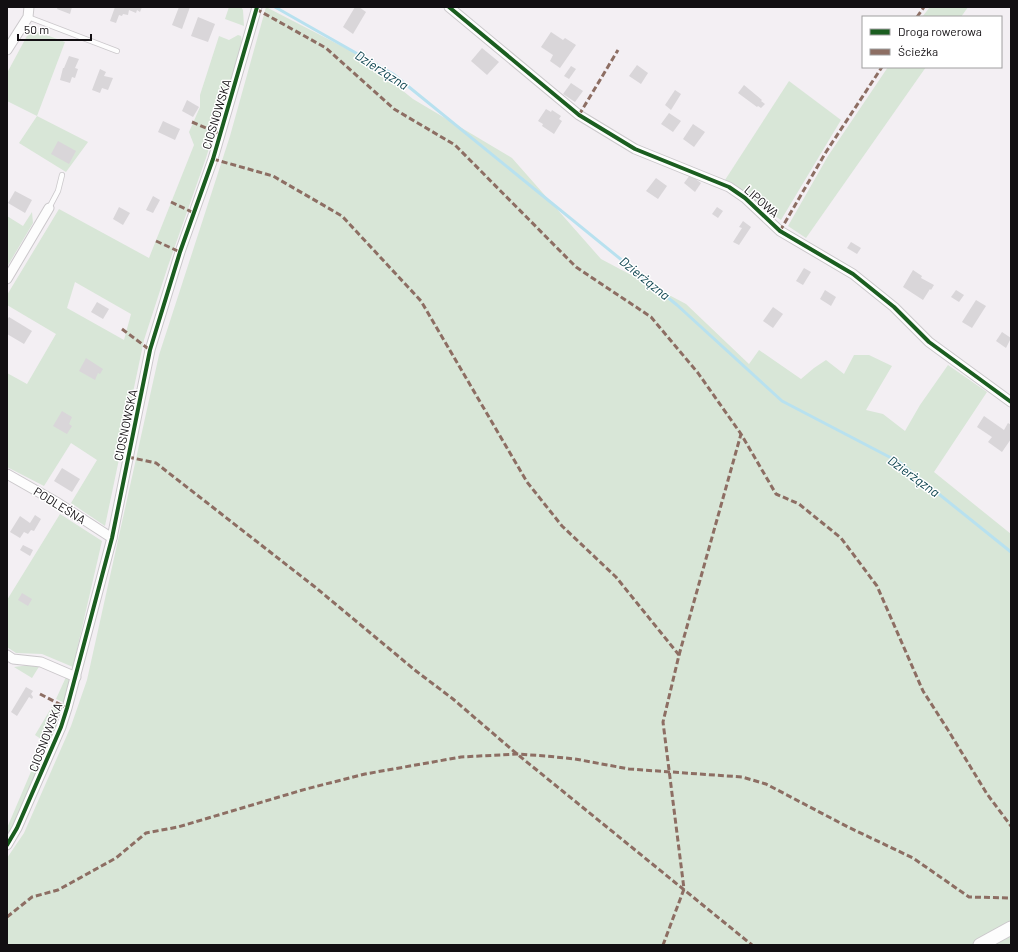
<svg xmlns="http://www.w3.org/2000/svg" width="1018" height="952" font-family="Barlow,sans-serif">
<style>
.green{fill:#d8e6d7;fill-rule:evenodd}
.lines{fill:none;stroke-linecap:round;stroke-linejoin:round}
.stream{stroke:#b8e1ef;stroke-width:3}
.building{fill:#d9d6d9}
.service-casing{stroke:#cbc8cb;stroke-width:6}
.minor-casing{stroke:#cbc8cb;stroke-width:11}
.secondary-casing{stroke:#cbc8cb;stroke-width:15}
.service{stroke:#fdfdfd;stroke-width:4.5}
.minor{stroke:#fdfdfd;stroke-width:9}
.secondary{stroke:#fdfdfd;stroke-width:13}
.quiet{stroke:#8d6e63;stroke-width:3;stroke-dasharray:6 3;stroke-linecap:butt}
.cycleway-casing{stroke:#fff;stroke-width:6}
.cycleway{stroke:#1b5e20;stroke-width:4}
.labels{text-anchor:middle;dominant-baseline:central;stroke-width:3;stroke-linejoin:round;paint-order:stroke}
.street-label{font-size:12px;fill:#120f12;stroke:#fff}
.water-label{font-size:13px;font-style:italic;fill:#033c48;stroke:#fff}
</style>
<rect width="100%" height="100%" fill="#f3eff3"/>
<g class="green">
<path d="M 229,7 L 241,7 L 243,10 L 244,26 L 225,19 Z"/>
<path d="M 266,7 L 357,54 L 413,99 L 512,158 L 601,259 L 686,304 L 749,364 L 759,350 L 801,379 L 814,368 L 826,360 L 844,374 L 854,355 L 869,355 L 892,366 L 866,410 L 883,414 L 905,431 L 920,405 L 948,365 L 987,392 L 934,472 L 1011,534 L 1011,945 L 7,945 L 7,858 L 24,833 L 71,726 L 87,680 L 159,355 L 230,136 Z"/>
<path d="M 930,7 L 968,7 L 961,17 L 922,17 Z"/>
<path d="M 36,31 L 65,42 L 37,116 L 88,142 L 66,172 L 19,143 L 37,116 L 7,101 L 7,73 L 28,34 Z"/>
<path d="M 238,35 L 241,36 L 242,43 L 206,158 L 168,266 L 144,340 L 105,526 L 71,503 L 97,460 L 71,443 L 44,486 L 7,467 L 7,373 L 27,384 L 56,334 L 7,305 L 7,295 L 59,209 L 149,258 L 194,145 L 189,132 L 200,107 L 200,95 L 219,36 L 229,40 ZM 75,282 L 131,314 L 124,340 L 67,308 Z"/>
<path d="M 888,67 L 926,67 L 806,238 L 788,226 L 828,156 Z"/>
<path d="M 789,81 L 841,120 L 781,220 L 725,180 Z"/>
<path d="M 32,212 L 33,223 L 7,267 L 7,216 L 23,226 Z"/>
<path d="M 60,514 L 102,541 L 73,667 L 42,654 L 16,653 L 7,647 L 7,600 Z"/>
<path d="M 37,664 C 49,665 65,672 71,683 L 65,703 L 56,699 L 66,677 L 40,665 L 32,678 L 14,667 Z"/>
<path d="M 53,705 L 62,710 L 57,726 L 13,827 L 7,837 L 7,828 L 44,741 L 35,735 Z"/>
</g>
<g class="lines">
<path class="stream" d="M 275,7 L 393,74 L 677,305 L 782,401 L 899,462 L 1011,552"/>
</g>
<g class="building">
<path d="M 58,7 L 72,7 L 70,14 L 57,9 Z"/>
<path d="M 115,7 L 142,7 L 140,12 L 137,10 L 136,13 L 129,10 L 128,15 L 123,14 L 122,16 L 119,15 L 116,23 L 110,21 Z"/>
<path d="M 179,7 L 190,7 L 182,29 L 172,25 Z"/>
<path d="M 355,7 L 359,7 L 366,12 L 353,34 L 343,27 Z"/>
<path d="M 198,17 L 215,24 L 208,42 L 191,36 Z"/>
<path d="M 551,32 L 563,40 L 565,38 L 576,45 L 560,68 L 550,61 L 553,55 L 541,47 Z"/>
<path d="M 482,48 L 499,62 L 487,75 L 471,61 Z"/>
<path d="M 69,56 L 79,59 L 75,68 L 78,69 L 75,78 L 72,77 L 70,83 L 60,80 L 63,68 L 64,68 Z"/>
<path d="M 637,65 L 648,73 L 641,84 L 629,76 Z"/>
<path d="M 571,66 L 576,69 L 569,79 L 564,76 Z"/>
<path d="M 100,69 L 106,72 L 104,76 L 113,78 L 108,90 L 102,88 L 100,93 L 92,90 Z"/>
<path d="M 571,83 L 583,91 L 575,102 L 563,94 Z"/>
<path d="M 744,85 L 762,100 L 761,101 L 765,104 L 761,108 L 758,106 L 757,107 L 738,93 Z"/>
<path d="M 675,90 L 681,94 L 671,110 L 665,105 Z"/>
<path d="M 187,100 L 199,107 L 193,117 L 182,111 Z"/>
<path d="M 546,109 L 551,112 L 552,110 L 561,116 L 559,119 L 562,121 L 554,134 L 542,126 L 543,124 L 538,121 Z"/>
<path d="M 669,113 L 681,121 L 673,132 L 661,124 Z"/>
<path d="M 163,121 L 180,129 L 175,140 L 158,132 Z"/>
<path d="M 693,124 L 705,132 L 694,147 L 683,139 Z"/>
<path d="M 58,141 L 76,151 L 69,164 L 51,154 Z"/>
<path d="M 690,175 L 701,183 L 695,192 L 684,183 Z"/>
<path d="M 656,178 L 667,186 L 658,199 L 646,191 Z"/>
<path d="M 15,191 L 32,200 L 25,213 L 8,203 Z"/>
<path d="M 153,196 L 160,200 L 153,213 L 146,210 Z"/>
<path d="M 119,207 L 130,213 L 123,225 L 113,219 Z"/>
<path d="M 717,207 L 723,211 L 718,218 L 712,214 Z"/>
<path d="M 743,221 L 751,227 L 739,245 L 733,242 L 742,228 L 739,227 Z"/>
<path d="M 851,242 L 861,248 L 857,254 L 847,248 Z"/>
<path d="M 804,268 L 811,272 L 803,285 L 796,281 Z"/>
<path d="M 913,270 L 922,276 L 921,278 L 934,285 L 931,290 L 930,289 L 923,300 L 903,287 Z"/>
<path d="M 825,290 L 836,297 L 831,306 L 820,299 Z"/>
<path d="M 956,290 L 964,295 L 959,302 L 951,297 Z"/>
<path d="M 976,300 L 986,306 L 972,328 L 962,322 Z"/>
<path d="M 97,302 L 109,309 L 103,319 L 91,312 Z"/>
<path d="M 773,307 L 783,314 L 773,328 L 763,321 Z"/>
<path d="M 9,317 L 32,331 L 24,344 L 7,334 L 7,320 Z"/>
<path d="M 1002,332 L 1011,338 L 1006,348 L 996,341 Z"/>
<path d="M 86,358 L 103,369 L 100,374 L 98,373 L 95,380 L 79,371 Z"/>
<path d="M 62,411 L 72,417 L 69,424 L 72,426 L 67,434 L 53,426 Z"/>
<path d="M 984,416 L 1004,430 L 1008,423 L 1011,425 L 1011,439 L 1002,452 L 988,442 L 992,437 L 977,427 Z"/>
<path d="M 62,468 L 80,479 L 72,492 L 54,481 Z"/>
<path d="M 35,515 L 41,519 L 34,531 L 31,530 L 28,534 L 24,532 L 20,538 L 10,532 L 20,516 L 30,523 Z"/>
<path d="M 23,545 L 33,550 L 30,556 L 20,550 Z"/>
<path d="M 22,593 L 32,599 L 28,606 L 18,600 Z"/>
<path d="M 26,687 L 33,691 L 31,694 L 33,697 L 32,699 L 29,697 L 17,716 L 11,712 Z"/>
</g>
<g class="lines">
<g class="service-casing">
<g id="service">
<path d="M 28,17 L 117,51"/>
<path d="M 49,208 L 58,191 L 62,175"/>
</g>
</g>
<g class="minor-casing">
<g id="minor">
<path d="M 449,7 L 579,115 L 635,149 L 729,187 L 745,198 L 780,231 L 853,274 L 894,307 L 929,342 L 1011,402"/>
<path d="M 7,50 L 28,17 L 29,7"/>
<path d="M 7,279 L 49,208"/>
<path d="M 7,474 L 58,503 L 112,538"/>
<path d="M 7,655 L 13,659 L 41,662 L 76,677"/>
<path d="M 7,845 L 17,828 L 61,727 L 67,708 L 112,538 L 150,350 L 180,252 L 213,159 L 257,7"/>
</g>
</g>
<g class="secondary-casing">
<path id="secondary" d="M 980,945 L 1011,928"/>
</g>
<use href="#service" class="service"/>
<use href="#minor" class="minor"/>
<use href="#secondary" class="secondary"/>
<g class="quiet">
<path d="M 256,9 L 326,48 L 394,109 L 455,145 L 576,267 L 651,317 L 698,373 L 741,434 L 776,494 L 799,504 L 841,538 L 877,586 L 923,691 L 948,730 L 987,794 L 1011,826"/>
<path d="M 917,17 L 924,7"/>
<path d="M 579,115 L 618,50"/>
<path d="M 192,122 L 220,134"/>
<path d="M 213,159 L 273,176 L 342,216 L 421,301 L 527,482 L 562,526 L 616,577 L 679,655 L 663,722 L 684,889 L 663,945"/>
<path d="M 171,202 L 194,213"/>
<path d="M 780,231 L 826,152 L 882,67"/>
<path d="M 156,241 L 180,252"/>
<path d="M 122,329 L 150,350"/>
<path d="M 128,457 L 156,463 L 315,587 L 416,671 L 453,699 L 517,754 L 752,945"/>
<path d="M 679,655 L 741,434"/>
<path d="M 40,694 L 67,708"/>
<path d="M 7,917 L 32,897 L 58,890 L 116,858 L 146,833 L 178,827 L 306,789 L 365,774 L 461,757 L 517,754 L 546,756 L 575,759 L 629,769 L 742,777 L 766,784 L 848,827 L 913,858 L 969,897 L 1011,898"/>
</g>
<g class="cycleway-casing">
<g id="cycleway">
<path d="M 449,7 L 579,115 L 635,149 L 729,187 L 745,198 L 780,231 L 853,274 L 894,307 L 929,342 L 1011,402"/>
<path d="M 7,845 L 17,828 L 61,727 L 67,708 L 112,538 L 150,350 L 180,252 L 213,159 L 257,7"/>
</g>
</g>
<use href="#cycleway" class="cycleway"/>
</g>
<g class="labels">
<g class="street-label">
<text transform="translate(216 114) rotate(-73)">CIOSNOWSKA</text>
<text transform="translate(762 201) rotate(41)">LIPOWA</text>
<text transform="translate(125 425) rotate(-78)">CIOSNOWSKA</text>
<text transform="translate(60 505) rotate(32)">PODLEŚNA</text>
<text transform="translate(45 737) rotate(-69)">CIOSNOWSKA</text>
</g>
<g class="water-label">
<text transform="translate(382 70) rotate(33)">Dzierżązna</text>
<text transform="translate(645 278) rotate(39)">Dzierżązna</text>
<text transform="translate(914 476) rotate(36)">Dzierżązna</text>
</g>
</g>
<rect width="1018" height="952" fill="none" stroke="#120f12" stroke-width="16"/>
<rect x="862" y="16" width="140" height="52" fill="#ffffff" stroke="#a09fa0"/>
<rect x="870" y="29" width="20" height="6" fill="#1b5e20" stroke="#a09fa0"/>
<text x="898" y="36" font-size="12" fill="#120f12">Droga rowerowa</text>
<rect x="870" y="49" width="20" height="6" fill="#8d6e63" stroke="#a09fa0"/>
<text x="898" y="56" font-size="12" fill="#120f12">Ścieżka</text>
<path d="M18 34v6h73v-6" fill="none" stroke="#120f12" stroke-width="2"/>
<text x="24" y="34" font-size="12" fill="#120f12" stroke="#ffffff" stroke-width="3" paint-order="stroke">50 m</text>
</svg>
